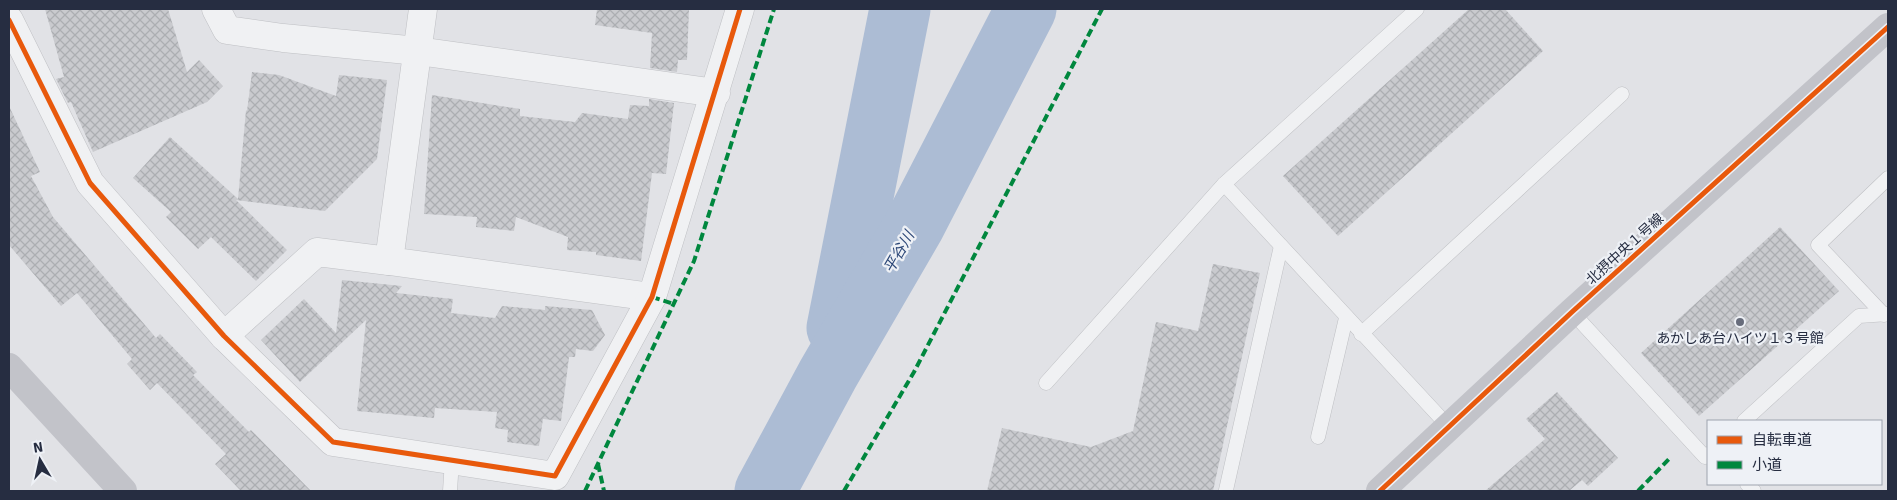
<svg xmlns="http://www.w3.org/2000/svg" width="1897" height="500" font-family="Signika,'Noto Sans JP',sans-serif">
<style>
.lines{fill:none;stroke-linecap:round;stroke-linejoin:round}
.river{stroke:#acbcd4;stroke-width:61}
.building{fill:url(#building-cross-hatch)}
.lane-casing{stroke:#bfc0c4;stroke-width:15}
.street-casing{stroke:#bfc0c4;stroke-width:29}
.lane{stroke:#f0f1f3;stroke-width:14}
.street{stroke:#f0f1f3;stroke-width:28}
.secondary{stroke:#c2c3c9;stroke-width:28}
.quiet{stroke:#00873e;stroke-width:4;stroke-dasharray:8 4;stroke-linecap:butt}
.cycleway-casing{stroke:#eef1f6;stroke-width:8}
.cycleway{stroke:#e8590c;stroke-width:5}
.poi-dot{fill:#676c7b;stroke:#eef1f6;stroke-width:2}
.labels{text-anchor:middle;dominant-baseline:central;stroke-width:4.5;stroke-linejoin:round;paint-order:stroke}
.street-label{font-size:14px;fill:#262d41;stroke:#eef1f6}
.poi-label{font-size:14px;fill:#262d41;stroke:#eef1f6}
.water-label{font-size:15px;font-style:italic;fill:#2d4878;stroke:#eef1f6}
</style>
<defs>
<pattern id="building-cross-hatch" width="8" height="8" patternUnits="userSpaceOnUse" patternTransform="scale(1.25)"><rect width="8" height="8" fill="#c9cace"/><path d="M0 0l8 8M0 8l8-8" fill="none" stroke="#acaeb2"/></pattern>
</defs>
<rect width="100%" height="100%" fill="#e1e2e6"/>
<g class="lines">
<g class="river">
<path d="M 837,328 L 900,9"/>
<path d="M 765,491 L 828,374 L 914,226 L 1026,9"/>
</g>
</g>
<g class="building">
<path d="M 45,9 L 168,9 L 187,72 L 199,60 L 223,86 L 207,102 L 93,152 L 71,102 L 68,103 L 56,79 L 64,77 Z"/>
<path d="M 597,9 L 689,9 L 687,60 L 678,60 L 677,72 L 650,68 L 652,33 L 595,25 Z"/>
<path d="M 1469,9 L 1505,9 L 1543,51 L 1338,236 L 1283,176 Z"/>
<path d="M 252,72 L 279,75 L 336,96 L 339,75 L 387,80 L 377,159 L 325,211 L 236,200 L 287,250 L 256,281 L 211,237 L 198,249 L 166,217 L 171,212 L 133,178 L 170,137 L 238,199 L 246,110 L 247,111 Z"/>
<path d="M 432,95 L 520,109 L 520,116 L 575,122 L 582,113 L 628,119 L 630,105 L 649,106 L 649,99 L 674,103 L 666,174 L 652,173 L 641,261 L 596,255 L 596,252 L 567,250 L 568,237 L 516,217 L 514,231 L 476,227 L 477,217 L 424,214 Z"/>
<path d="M 9,106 L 40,172 L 31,176 L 53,217 L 156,338 L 160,334 L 197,372 L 193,375 L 249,432 L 251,430 L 311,491 L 241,491 L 215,464 L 226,454 L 157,383 L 150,390 L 127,364 L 132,359 L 77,293 L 61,306 L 9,245 Z"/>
<path d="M 1780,227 L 1839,291 L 1699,416 L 1641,353 Z"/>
<path d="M 1213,264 L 1260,273 L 1213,491 L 987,491 L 1002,428 L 1091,447 L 1133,431 L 1156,322 L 1198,331 Z"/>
<path d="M 342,280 L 402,286 L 396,293 L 453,299 L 451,313 L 495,318 L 502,306 L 545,310 L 545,306 L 592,310 L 605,335 L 593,351 L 576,349 L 575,357 L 569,357 L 561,421 L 543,419 L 539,446 L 507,442 L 508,430 L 495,428 L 497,412 L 435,408 L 434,418 L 357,411 L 366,320 L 300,382 L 261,340 L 304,299 L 336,333 Z"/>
<path d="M 1557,392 L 1618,458 L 1588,486 L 1582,480 L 1569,491 L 1485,491 L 1545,439 L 1526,419 Z"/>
</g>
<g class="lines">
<g class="lane-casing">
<g id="lane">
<path d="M 1224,184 L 1449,427"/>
<path d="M 1572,312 L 1705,457 L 1708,454"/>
<path d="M 1884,315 L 1818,245 L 1888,178"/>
<path d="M 1361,334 L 1622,94"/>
<path d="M 1046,383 L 1224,184 L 1417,9"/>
<path d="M 1744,421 L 1859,316 L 1888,314"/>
<path d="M 1318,437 L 1346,318"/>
<path d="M 1747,484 L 1754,491"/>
<path d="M 1226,490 L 1281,246"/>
<path d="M 450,491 L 452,460"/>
</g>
</g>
<g class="street-casing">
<g id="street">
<path d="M 216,9 L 227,30 L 283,38 L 418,51 L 716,93"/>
<path d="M 423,9 L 389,261 L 652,297"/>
<path d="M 9,20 L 90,183 L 224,336 L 333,442 L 555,476 L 652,297 L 740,9"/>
<path d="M 224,336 L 317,252 L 389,261"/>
</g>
</g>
<use href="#lane" class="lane"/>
<use href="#street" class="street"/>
<g class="secondary">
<path d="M 9,367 L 123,491"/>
<path d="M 1380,491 L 1572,312 L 1888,27"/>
</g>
<g class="quiet">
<path d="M 652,297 L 674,304"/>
<path d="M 598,464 L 604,491"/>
<path d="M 585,491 L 694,261 L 774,9"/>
<path d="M 844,491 L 914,372 L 1102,9"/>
<path d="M 1638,491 L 1669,459"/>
</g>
<g class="cycleway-casing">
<g id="cycleway">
<path d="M 9,20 L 90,183 L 224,336 L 333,442 L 555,476 L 652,297 L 740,9"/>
<path d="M 1380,491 L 1572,312 L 1888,27"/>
</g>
</g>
<use href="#cycleway" class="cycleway"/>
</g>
<circle class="poi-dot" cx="1740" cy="322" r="5"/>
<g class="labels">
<g class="street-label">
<text transform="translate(1625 249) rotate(-42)">北摂中央１号線</text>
</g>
<g class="poi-label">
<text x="1740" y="338">あかしあ台ハイツ１３号館</text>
</g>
<g class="water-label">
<text transform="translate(899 252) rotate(-60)">平谷川</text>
</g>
</g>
<rect width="1897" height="500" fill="none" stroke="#262d41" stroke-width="20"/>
<rect x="1707" y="420" width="175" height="65" fill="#eef1f6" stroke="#9ea3ae"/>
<rect x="1717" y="436" width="25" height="8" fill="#e8590c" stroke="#9ea3ae"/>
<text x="1752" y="445" font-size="15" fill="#262d41">自転車道</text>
<rect x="1717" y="461" width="25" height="8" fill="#00873e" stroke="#9ea3ae"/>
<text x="1752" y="470" font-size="15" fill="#262d41">小道</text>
<g transform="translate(40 460) rotate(351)" stroke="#eef1f6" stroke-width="4" paint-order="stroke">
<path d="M0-4L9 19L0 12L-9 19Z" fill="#262d41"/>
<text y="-8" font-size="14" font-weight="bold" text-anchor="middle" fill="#262d41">N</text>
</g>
</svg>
